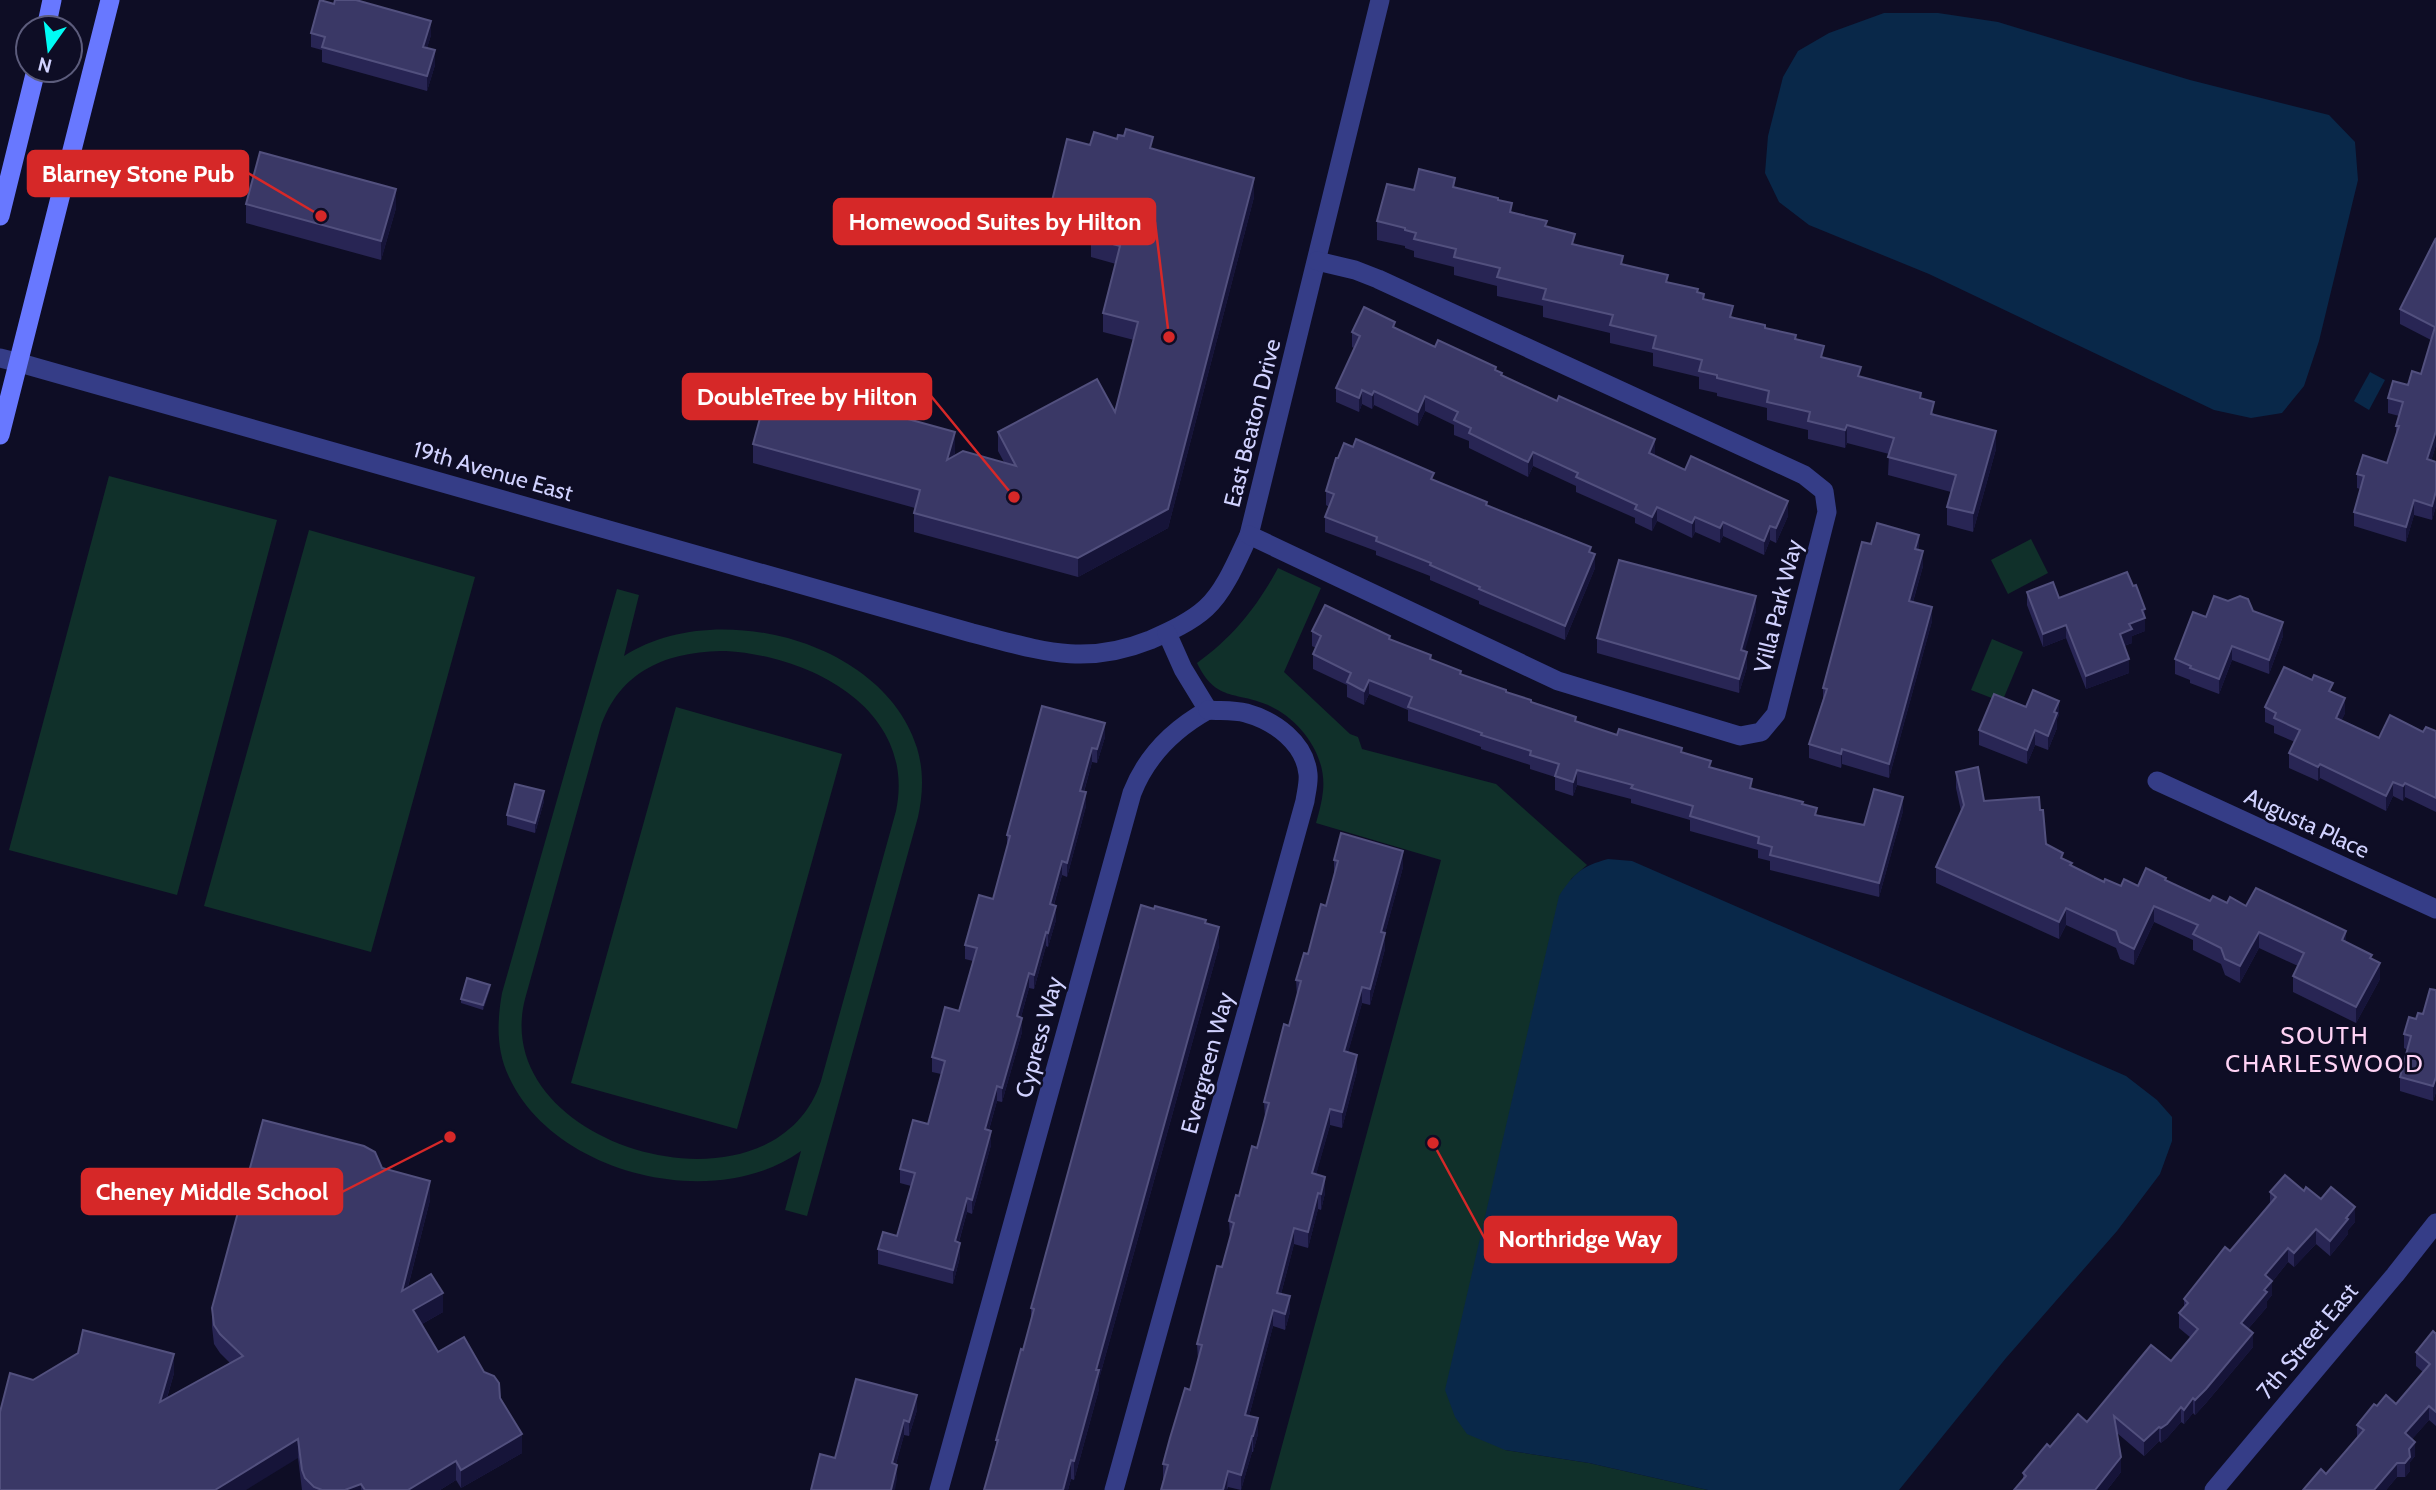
<svg xmlns="http://www.w3.org/2000/svg" width="2436" height="1490" font-family="Cabin,sans-serif">
<style>
.green{fill:#10302a;fill-rule:evenodd}
.water{fill:#092849}
.lines{fill:none;stroke-linecap:round;stroke-linejoin:round}
.minor{stroke:#353d87;stroke-width:19}
.tertiary{stroke:#353d87;stroke-width:19}
.secondary{stroke:#6878ff;stroke-width:19}
.wall{fill:#282554}
.shaded-wall{fill:#161439}
.building{fill:#3a3866;stroke:#52507e;stroke-width:2}
.labels{text-anchor:middle;dominant-baseline:central;stroke-width:5;stroke-linejoin:round;paint-order:stroke}
.street-label{font-size:23px;fill:#d1d2ff;stroke:#0e0d25}
.neighbourhood-label{font-size:24px;letter-spacing:2px;fill:#ffd3f5;stroke:#0e0d25}
.leader{fill:none;stroke:#d62828;stroke-width:2.5}
.callout-dot{fill:#d62828;stroke:#0e0d25;stroke-width:2.5}
.callout{fill:#d62828;stroke:#d62828;stroke-width:2.5}
.callout-label{font-size:24px;text-anchor:middle;font-weight:bold;fill:#fff}
</style>
<rect width="100%" height="100%" fill="#0e0d25"/>
<g class="green">
<path d="M 109,476 L 277,520 L 177,895 L 9,850 Z"/>
<path d="M 309,530 L 475,577 L 371,952 L 204,906 Z"/>
<path d="M 2031,539 L 2048,573 L 2008,594 L 1991,560 Z"/>
<path d="M 1278,568 L 1321,588 L 1284,672 L 1350,734 L 1358,737 L 1362,749 L 1496,784 L 1587,865 L 1571,879 L 1505,1450 L 1589,1463 L 1708,1490 L 1270,1490 L 1441,860 L 1316,823 C 1319,812 1322,802 1323,791 C 1327,755 1300,719 1268,705 C 1235,691 1216,702 1197,663 C 1233,637 1257,607 1278,568 Z"/>
<path d="M 617,589 L 639,595 L 624,656 C 714,597 884,640 917,748 C 924,771 923,794 918,817 L 807,1216 L 785,1210 L 801,1151 C 715,1213 554,1175 509,1077 C 496,1050 497,1022 502,993 ZM 726,651 C 811,656 917,710 896,811 L 821,1081 C 773,1228 487,1148 525,999 L 600,729 C 619,670 668,651 726,651 Z"/>
<path d="M 1992,639 L 2023,652 L 2002,702 L 1971,690 Z"/>
<path d="M 676,707 L 842,754 L 737,1129 L 571,1083 Z"/>
</g>
<g class="water">
<path d="M 1884,13 L 1938,13 L 1998,22 L 2190,80 L 2329,115 L 2355,142 L 2358,180 L 2319,341 L 2304,386 L 2282,413 L 2251,418 L 2214,410 L 1929,274 L 1809,225 L 1779,202 L 1765,173 L 1768,136 L 1783,77 L 1798,51 L 1829,33 Z"/>
<path d="M 2370,372 L 2385,380 L 2369,410 L 2354,401 Z"/>
<path d="M 1608,859 L 1632,861 L 2126,1076 L 2157,1100 L 2172,1117 L 2172,1141 L 2160,1174 L 2117,1231 L 2006,1358 L 1899,1490 L 1708,1490 L 1589,1463 L 1505,1450 L 1467,1434 L 1455,1417 L 1445,1390 L 1559,896 C 1574,873 1582,866 1608,859 Z"/>
</g>
<g class="lines">
<g class="minor">
<path d="M 20,363 L 972,633 C 1039,650 1083,667 1150,640 C 1168,632 1191,622 1206,608 C 1225,591 1238,558 1249,535 L 1380,0"/>
<path d="M 1249,535 L 1558,681 L 1740,736 L 1761,732 L 1776,714 L 1827,512 L 1824,491 L 1804,475 L 1378,279 L 1355,270 L 1317,261"/>
<path d="M 2157,781 L 2436,909"/>
<path d="M 939,1490 L 1132,793 C 1146,757 1174,729 1208,710 L 1183,669 L 1167,633"/>
<path d="M 1114,1490 L 1305,801 C 1306,793 1309,783 1308,774 C 1305,743 1275,721 1246,713 C 1234,710 1220,711 1208,710"/>
<path d="M 2214,1490 L 2395,1275 L 2436,1223"/>
</g>
<path class="tertiary" d="M 0,358 L 20,363"/>
<g class="secondary">
<path d="M 46,28 L 52,0"/>
<path d="M 0,216 L 36,70"/>
<path d="M 0,435 L 110,0"/>
</g>
</g>
<g class="wall">
<path d="M 311,33 L 431,35 L 427,48 L 435,65 L 427,91 L 322,62 L 322,50 L 311,47 Z"/>
<path d="M 1090,145 L 1153,149 L 1254,197 L 1168,528 L 1078,577 L 914,532 L 914,513 L 915,508 L 753,463 L 753,444 L 955,451 L 954,456 L 1004,462 L 998,451 L 998,432 L 1115,412 L 1134,340 L 1103,332 L 1103,313 L 1116,264 L 1091,257 L 1091,238 L 1092,231 L 1052,220 L 1052,201 Z"/>
<path d="M 1455,187 L 1498,200 L 1512,212 L 1547,227 L 1575,245 L 1668,282 L 1698,292 L 1704,299 L 1733,317 L 1796,339 L 1824,358 L 1861,377 L 1921,399 L 1934,414 L 1996,449 L 1973,532 L 1947,525 L 1947,507 L 1951,492 L 1888,475 L 1889,454 L 1847,443 L 1845,448 L 1808,439 L 1808,430 L 1767,420 L 1767,408 L 1717,396 L 1717,393 L 1699,389 L 1699,377 L 1653,366 L 1653,353 L 1610,343 L 1610,333 L 1543,317 L 1543,306 L 1497,296 L 1497,286 L 1454,275 L 1454,267 L 1414,257 L 1414,251 L 1405,248 L 1405,246 L 1377,240 L 1377,221 L 1414,190 Z"/>
<path d="M 246,204 L 396,208 L 381,260 L 246,223 Z"/>
<path d="M 2436,238 L 2436,445 L 2431,461 L 2436,462 L 2436,506 L 2432,520 L 2414,515 L 2406,542 L 2354,526 L 2354,512 L 2360,489 L 2357,488 L 2357,474 L 2387,463 L 2396,435 L 2396,426 L 2399,416 L 2388,413 L 2388,398 L 2408,385 L 2421,374 L 2431,340 L 2400,324 L 2400,309 Z"/>
<path d="M 1395,328 L 1435,347 L 1496,370 L 1502,375 L 1655,454 L 1654,456 L 1788,516 L 1776,543 L 1770,540 L 1764,555 L 1723,536 L 1720,543 L 1695,532 L 1692,538 L 1657,521 L 1652,531 L 1635,523 L 1635,518 L 1576,492 L 1576,486 L 1533,466 L 1528,477 L 1469,448 L 1469,441 L 1454,435 L 1454,425 L 1425,411 L 1418,426 L 1374,405 L 1372,409 L 1362,404 L 1359,412 L 1336,402 L 1336,388 L 1354,348 L 1352,347 L 1352,332 Z"/>
<path d="M 1434,480 L 1487,506 L 1591,553 L 1595,568 L 1565,640 L 1479,604 L 1479,601 L 1430,580 L 1430,576 L 1376,555 L 1376,551 L 1325,532 L 1325,517 L 1329,507 L 1326,505 L 1326,491 Z"/>
<path d="M 1871,544 L 1919,550 L 1923,566 L 1913,602 L 1932,621 L 1889,778 L 1842,764 L 1841,768 L 1809,758 L 1809,744 L 1823,699 L 1823,688 Z"/>
<path d="M 2027,592 L 2059,598 L 2145,631 L 2132,636 L 2132,643 L 2124,646 L 2129,673 L 2086,689 L 2066,638 L 2043,647 L 2027,605 Z"/>
<path d="M 1756,611 L 1744,651 L 1747,667 L 1739,693 L 1597,653 L 1597,638 Z"/>
<path d="M 2253,611 L 2283,636 L 2269,674 L 2232,660 L 2219,694 L 2190,683 L 2190,680 L 2175,674 L 2175,659 L 2206,617 Z"/>
<path d="M 1312,631 L 1390,639 L 1461,675 L 1576,721 L 1617,735 L 1682,753 L 1752,789 L 1803,805 L 1817,815 L 1864,825 L 1903,811 L 1879,897 L 1770,870 L 1770,861 L 1758,858 L 1758,850 L 1690,831 L 1690,820 L 1631,803 L 1631,799 L 1577,785 L 1573,796 L 1555,790 L 1555,777 L 1530,769 L 1530,765 L 1481,749 L 1481,747 L 1408,721 L 1408,710 L 1369,694 L 1364,705 L 1347,697 L 1347,685 L 1313,669 L 1313,654 L 1316,648 L 1312,646 Z"/>
<path d="M 2333,693 L 2345,713 L 2341,721 L 2379,738 L 2423,732 L 2436,731 L 2436,812 L 2405,797 L 2403,801 L 2393,796 L 2386,811 L 2320,778 L 2318,781 L 2289,768 L 2289,753 L 2295,742 L 2274,733 L 2274,726 L 2265,722 L 2265,707 Z"/>
<path d="M 1042,706 L 1105,737 L 1097,763 L 1092,762 L 1084,792 L 1086,806 L 1067,877 L 1062,875 L 1054,905 L 1056,920 L 1048,947 L 1046,946 L 1034,989 L 1029,988 L 1021,1017 L 1022,1032 L 1002,1102 L 997,1101 L 989,1130 L 991,1145 L 972,1214 L 967,1212 L 959,1242 L 960,1257 L 953,1284 L 878,1264 L 878,1249 L 897,1236 L 911,1186 L 900,1183 L 900,1169 L 928,1124 L 941,1074 L 932,1072 L 932,1057 L 959,1011 L 973,961 L 965,959 L 965,945 L 993,899 L 1007,848 L 1007,835 Z"/>
<path d="M 2026,707 L 2059,715 L 2057,719 L 2057,728 L 2048,750 L 2035,745 L 2027,764 L 1979,745 L 1979,730 Z"/>
<path d="M 1956,772 L 1984,801 L 2040,810 L 2046,844 L 2072,866 L 2104,882 L 2121,886 L 2138,886 L 2166,881 L 2210,901 L 2246,906 L 2346,942 L 2372,959 L 2380,979 L 2356,1023 L 2293,992 L 2293,976 L 2298,966 L 2259,948 L 2240,983 L 2225,975 L 2221,964 L 2193,950 L 2193,940 L 2154,922 L 2134,965 L 2120,959 L 2116,948 L 2066,925 L 2059,939 L 1936,883 L 1936,867 L 1961,811 L 1956,788 Z"/>
<path d="M 544,801 L 535,833 L 507,825 L 507,815 Z"/>
<path d="M 1334,860 L 1403,867 L 1385,933 L 1385,949 L 1370,1005 L 1362,1003 L 1348,1052 L 1357,1071 L 1342,1128 L 1330,1125 L 1316,1174 L 1325,1193 L 1321,1210 L 1318,1209 L 1308,1248 L 1294,1244 L 1281,1294 L 1290,1312 L 1285,1330 L 1273,1326 L 1249,1416 L 1258,1434 L 1253,1452 L 1252,1452 L 1241,1490 L 1228,1487 L 1227,1490 L 1161,1490 L 1163,1480 L 1163,1464 L 1190,1390 L 1198,1360 L 1197,1344 L 1222,1267 L 1230,1237 L 1229,1221 L 1257,1148 L 1265,1118 L 1264,1102 L 1289,1026 L 1297,996 L 1296,980 L 1308,954 L 1326,906 L 1334,876 Z"/>
<path d="M 1206,923 L 1219,946 L 1099,1379 L 1099,1389 L 1074,1480 L 1071,1479 L 1068,1490 L 984,1490 L 996,1448 L 996,1440 L 1031,1322 L 1031,1308 Z"/>
<path d="M 490,989 L 483,1010 L 461,1003 L 461,999 Z"/>
<path d="M 2436,990 L 2436,1092 L 2433,1101 L 2400,1091 L 2400,1077 L 2408,1050 L 2404,1048 L 2404,1034 L 2416,1019 L 2423,1014 Z"/>
<path d="M 382,1168 L 430,1200 L 408,1287 L 443,1312 L 422,1324 L 438,1352 L 500,1398 L 522,1453 L 461,1488 L 456,1480 L 440,1490 L 302,1490 L 298,1458 L 33,1380 L 174,1373 L 167,1398 L 230,1363 L 220,1353 L 214,1344 L 212,1327 L 212,1308 Z"/>
<path d="M 2304,1191 L 2321,1199 L 2355,1222 L 2348,1230 L 2348,1234 L 2330,1256 L 2316,1244 L 2294,1267 L 2288,1262 L 2272,1282 L 2272,1295 L 2267,1301 L 2267,1307 L 2248,1329 L 2253,1347 L 2206,1403 L 2195,1415 L 2193,1413 L 2184,1424 L 2181,1422 L 2167,1438 L 2161,1443 L 2159,1441 L 2144,1456 L 2117,1433 L 2121,1472 L 2107,1490 L 2014,1490 L 2023,1479 L 2023,1473 L 2050,1447 L 2171,1361 L 2191,1338 L 2179,1328 L 2179,1313 L 2184,1308 L 2184,1299 L 2230,1251 L 2270,1204 L 2270,1192 Z"/>
<path d="M 2436,1333 L 2436,1426 L 2429,1420 L 2412,1439 L 2415,1456 L 2410,1462 L 2410,1471 L 2405,1477 L 2397,1477 L 2386,1490 L 2303,1490 L 2326,1474 L 2357,1439 L 2357,1425 L 2377,1406 L 2396,1404 L 2423,1372 L 2416,1366 L 2416,1352 Z"/>
<path d="M 917,1410 L 909,1436 L 904,1435 L 896,1464 L 897,1479 L 835,1458 Z"/>
</g>
<g class="shaded-wall">
<path d="M 431,21 L 431,35 L 423,61 L 423,47 Z"/>
<path d="M 435,50 L 435,65 L 427,91 L 427,76 Z"/>
<path d="M 1254,178 L 1254,197 L 1168,528 L 1078,577 L 1078,558 Z"/>
<path d="M 396,189 L 396,208 L 381,260 L 381,241 Z"/>
<path d="M 1362,390 L 1362,404 L 1359,412 L 1359,398 Z"/>
<path d="M 1374,391 L 1374,405 L 1372,409 L 1372,395 Z"/>
<path d="M 1425,396 L 1425,411 L 1418,426 L 1418,412 Z"/>
<path d="M 1847,425 L 1847,443 L 1845,448 L 1845,430 Z"/>
<path d="M 1996,431 L 1996,449 L 1973,532 L 1973,513 Z"/>
<path d="M 2436,431 L 2436,445 L 2427,474 L 2427,459 Z"/>
<path d="M 955,432 L 955,451 L 947,479 L 947,460 Z"/>
<path d="M 1655,439 L 1655,454 L 1649,468 L 1649,453 Z"/>
<path d="M 1533,452 L 1533,466 L 1528,477 L 1528,462 Z"/>
<path d="M 2436,491 L 2436,506 L 2432,520 L 2432,506 Z"/>
<path d="M 2414,500 L 2414,515 L 2406,542 L 2406,527 Z"/>
<path d="M 1788,501 L 1788,516 L 1776,543 L 1776,528 Z"/>
<path d="M 1657,507 L 1657,521 L 1652,531 L 1652,517 Z"/>
<path d="M 1695,517 L 1695,532 L 1692,538 L 1692,523 Z"/>
<path d="M 1723,522 L 1723,536 L 1720,543 L 1720,528 Z"/>
<path d="M 1770,526 L 1770,540 L 1764,555 L 1764,541 Z"/>
<path d="M 1919,535 L 1919,549 L 1915,564 L 1915,549 Z"/>
<path d="M 1923,551 L 1923,566 L 1909,615 L 1909,601 Z"/>
<path d="M 1595,554 L 1595,568 L 1565,640 L 1565,626 Z"/>
<path d="M 1756,596 L 1756,611 L 1741,665 L 1741,650 Z"/>
<path d="M 1932,607 L 1932,621 L 1889,778 L 1889,764 Z"/>
<path d="M 2145,609 L 2145,631 L 2132,636 L 2132,643 L 2120,647 L 2120,634 L 2142,610 Z"/>
<path d="M 2283,622 L 2283,636 L 2269,674 L 2269,660 Z"/>
<path d="M 2066,625 L 2066,638 L 2043,647 L 2043,634 Z"/>
<path d="M 2232,646 L 2232,660 L 2219,694 L 2219,679 Z"/>
<path d="M 1747,652 L 1747,667 L 1739,693 L 1739,679 Z"/>
<path d="M 2129,659 L 2129,673 L 2086,689 L 2086,676 Z"/>
<path d="M 1369,680 L 1369,694 L 1364,705 L 1364,691 Z"/>
<path d="M 2345,698 L 2345,713 L 2336,733 L 2336,718 Z"/>
<path d="M 2059,701 L 2059,715 L 2057,719 L 2057,728 L 2048,750 L 2048,736 Z"/>
<path d="M 1105,723 L 1105,737 L 1097,763 L 1097,749 Z"/>
<path d="M 2035,730 L 2035,745 L 2027,764 L 2027,750 Z"/>
<path d="M 1092,748 L 1092,762 L 1080,805 L 1080,791 Z"/>
<path d="M 1842,749 L 1842,764 L 1841,768 L 1841,754 Z"/>
<path d="M 2320,764 L 2320,778 L 2318,781 L 2318,767 Z"/>
<path d="M 1577,770 L 1577,785 L 1573,796 L 1573,782 Z"/>
<path d="M 2393,782 L 2393,796 L 2386,811 L 2386,796 Z"/>
<path d="M 2405,783 L 2405,797 L 2403,801 L 2403,786 Z"/>
<path d="M 544,791 L 544,801 L 535,833 L 535,823 Z"/>
<path d="M 1086,792 L 1086,806 L 1067,877 L 1067,863 Z"/>
<path d="M 1903,797 L 1903,811 L 1879,897 L 1879,883 Z"/>
<path d="M 1403,851 L 1403,867 L 1381,948 L 1381,932 Z"/>
<path d="M 1062,861 L 1062,875 L 1050,918 L 1050,904 Z"/>
<path d="M 1056,906 L 1056,920 L 1048,947 L 1048,933 Z"/>
<path d="M 2154,906 L 2154,922 L 2134,965 L 2134,949 Z"/>
<path d="M 2066,908 L 2066,925 L 2059,939 L 2059,922 Z"/>
<path d="M 1219,927 L 1219,946 L 1099,1379 L 1099,1389 L 1074,1480 L 1074,1461 L 1096,1370 Z"/>
<path d="M 2346,931 L 2346,947 L 2342,940 Z"/>
<path d="M 1046,932 L 1046,946 L 1034,989 L 1034,975 Z"/>
<path d="M 2259,932 L 2259,948 L 2240,983 L 2240,966 Z"/>
<path d="M 1385,933 L 1385,949 L 1370,1005 L 1370,989 Z"/>
<path d="M 2380,963 L 2380,979 L 2356,1023 L 2356,1007 Z"/>
<path d="M 1029,973 L 1029,988 L 1017,1031 L 1017,1016 Z"/>
<path d="M 490,985 L 490,989 L 483,1010 L 483,1005 Z"/>
<path d="M 1362,987 L 1362,1003 L 1344,1067 L 1344,1051 Z"/>
<path d="M 1022,1018 L 1022,1032 L 1002,1102 L 1002,1088 Z"/>
<path d="M 1357,1055 L 1357,1071 L 1342,1128 L 1342,1112 Z"/>
<path d="M 2436,1077 L 2436,1092 L 2433,1101 L 2433,1086 Z"/>
<path d="M 997,1086 L 997,1101 L 985,1143 L 985,1129 Z"/>
<path d="M 1330,1109 L 1330,1125 L 1312,1189 L 1312,1173 Z"/>
<path d="M 991,1131 L 991,1145 L 972,1214 L 972,1200 Z"/>
<path d="M 1325,1177 L 1325,1193 L 1321,1210 L 1321,1194 Z"/>
<path d="M 430,1181 L 430,1200 L 402,1310 L 402,1291 Z"/>
<path d="M 1318,1193 L 1318,1209 L 1308,1248 L 1308,1232 Z"/>
<path d="M 967,1198 L 967,1212 L 955,1255 L 955,1241 Z"/>
<path d="M 2355,1207 L 2355,1222 L 2348,1230 L 2348,1234 L 2330,1256 L 2330,1241 Z"/>
<path d="M 1294,1228 L 1294,1244 L 1277,1309 L 1277,1293 Z"/>
<path d="M 2316,1229 L 2316,1244 L 2294,1267 L 2294,1253 Z"/>
<path d="M 960,1243 L 960,1257 L 953,1284 L 953,1270 Z"/>
<path d="M 2288,1248 L 2288,1262 L 2272,1282 L 2272,1295 L 2267,1301 L 2267,1307 L 2241,1337 L 2241,1323 L 2265,1275 Z"/>
<path d="M 443,1293 L 443,1312 L 413,1329 L 413,1310 Z"/>
<path d="M 1290,1296 L 1290,1312 L 1285,1330 L 1285,1314 Z"/>
<path d="M 1273,1310 L 1273,1326 L 1245,1431 L 1245,1415 Z"/>
<path d="M 2253,1333 L 2253,1347 L 2206,1403 L 2195,1415 L 2195,1400 Z"/>
<path d="M 174,1354 L 174,1373 L 160,1421 L 160,1402 Z"/>
<path d="M 917,1395 L 917,1410 L 909,1436 L 909,1422 Z"/>
<path d="M 2193,1398 L 2193,1413 L 2184,1424 L 2184,1410 Z"/>
<path d="M 2429,1406 L 2429,1420 L 2405,1447 L 2405,1433 Z"/>
<path d="M 2181,1407 L 2181,1422 L 2167,1438 L 2161,1443 L 2161,1428 Z"/>
<path d="M 1258,1418 L 1258,1434 L 1253,1452 L 1253,1436 Z"/>
<path d="M 904,1420 L 904,1435 L 892,1477 L 892,1463 Z"/>
<path d="M 2159,1427 L 2159,1441 L 2144,1456 L 2144,1441 Z"/>
<path d="M 522,1434 L 522,1453 L 461,1488 L 461,1470 Z"/>
<path d="M 1252,1436 L 1252,1452 L 1241,1490 L 1241,1475 Z"/>
<path d="M 298,1439 L 298,1458 L 246,1490 L 215,1490 Z"/>
<path d="M 2415,1442 L 2415,1456 L 2410,1462 L 2410,1471 L 2405,1477 L 2405,1463 L 2409,1449 Z"/>
<path d="M 2121,1457 L 2121,1472 L 2107,1490 L 2095,1490 Z"/>
<path d="M 1071,1460 L 1071,1479 L 1068,1490 L 1063,1490 Z"/>
<path d="M 456,1461 L 456,1480 L 440,1490 L 408,1490 Z"/>
<path d="M 2397,1463 L 2397,1477 L 2386,1490 L 2374,1490 Z"/>
<path d="M 897,1465 L 897,1479 L 895,1490 L 891,1490 Z"/>
<path d="M 1228,1471 L 1227,1490 L 1223,1490 Z"/>
<path d="M 361,1484 L 361,1490 L 345,1490 Z"/>
</g>
<g class="building">
<path d="M 320,0 L 334,4 L 335,0 L 356,0 L 431,21 L 423,47 L 435,50 L 427,76 L 322,47 L 325,37 L 311,33 Z"/>
<path d="M 1126,129 L 1153,137 L 1150,148 L 1254,178 L 1168,509 L 1078,558 L 914,513 L 920,490 L 753,444 L 770,381 L 955,432 L 947,460 L 963,451 L 1016,466 L 998,432 L 1097,379 L 1115,412 L 1138,322 L 1103,313 L 1120,246 L 1091,238 L 1097,214 L 1052,201 L 1067,139 L 1090,145 L 1094,132 L 1117,139 L 1118,135 L 1124,136 Z"/>
<path d="M 260,152 L 396,189 L 381,241 L 246,204 Z"/>
<path d="M 1419,169 L 1455,178 L 1453,187 L 1498,198 L 1498,200 L 1512,203 L 1510,212 L 1547,221 L 1545,226 L 1575,234 L 1572,244 L 1623,256 L 1621,264 L 1668,275 L 1666,282 L 1698,289 L 1697,292 L 1704,294 L 1703,299 L 1733,306 L 1730,317 L 1765,325 L 1765,328 L 1796,335 L 1795,339 L 1824,346 L 1821,357 L 1861,367 L 1858,376 L 1921,393 L 1920,398 L 1934,402 L 1931,414 L 1996,431 L 1973,513 L 1947,507 L 1956,475 L 1888,457 L 1894,438 L 1847,425 L 1845,430 L 1808,421 L 1810,412 L 1767,402 L 1769,391 L 1717,378 L 1717,375 L 1699,371 L 1702,360 L 1653,348 L 1656,336 L 1610,325 L 1613,315 L 1543,299 L 1546,289 L 1497,277 L 1500,268 L 1454,257 L 1456,249 L 1414,239 L 1416,233 L 1405,230 L 1405,228 L 1377,221 L 1387,184 L 1414,190 Z"/>
<path d="M 2436,238 L 2436,431 L 2427,459 L 2436,462 L 2436,491 L 2432,506 L 2414,500 L 2406,527 L 2354,512 L 2364,476 L 2357,474 L 2363,455 L 2387,463 L 2399,426 L 2396,426 L 2403,402 L 2388,398 L 2393,381 L 2408,385 L 2412,371 L 2421,374 L 2435,327 L 2400,309 Z"/>
<path d="M 1364,307 L 1395,322 L 1393,327 L 1435,347 L 1438,340 L 1496,367 L 1495,370 L 1502,373 L 1501,375 L 1557,401 L 1559,396 L 1655,439 L 1649,453 L 1685,470 L 1691,456 L 1788,501 L 1776,528 L 1770,526 L 1764,541 L 1723,522 L 1720,528 L 1695,517 L 1692,523 L 1657,507 L 1652,517 L 1635,509 L 1637,505 L 1576,477 L 1578,473 L 1533,452 L 1528,462 L 1469,433 L 1471,428 L 1454,420 L 1458,412 L 1425,396 L 1418,412 L 1374,391 L 1372,395 L 1362,390 L 1359,398 L 1336,388 L 1360,336 L 1352,332 Z"/>
<path d="M 1356,439 L 1434,473 L 1431,479 L 1487,502 L 1486,505 L 1591,547 L 1589,552 L 1595,554 L 1565,626 L 1479,589 L 1480,587 L 1430,565 L 1431,563 L 1376,541 L 1377,537 L 1325,517 L 1334,494 L 1326,491 L 1336,458 L 1338,458 L 1344,443 L 1353,447 Z"/>
<path d="M 1877,523 L 1919,535 L 1915,549 L 1923,551 L 1909,601 L 1932,607 L 1889,764 L 1842,749 L 1841,754 L 1809,744 L 1827,689 L 1823,688 L 1862,542 L 1871,544 Z"/>
<path d="M 1619,560 L 1756,596 L 1741,650 L 1747,652 L 1739,679 L 1597,638 Z"/>
<path d="M 2127,572 L 2133,586 L 2136,585 L 2145,609 L 2142,610 L 2145,618 L 2129,624 L 2132,629 L 2120,634 L 2129,659 L 2086,676 L 2066,625 L 2043,634 L 2027,592 L 2053,582 L 2059,598 Z"/>
<path d="M 2214,596 L 2228,601 L 2240,596 L 2248,599 L 2253,611 L 2283,622 L 2269,660 L 2232,646 L 2219,679 L 2190,668 L 2191,666 L 2175,659 L 2193,612 L 2206,617 Z"/>
<path d="M 1325,605 L 1390,636 L 1389,639 L 1431,655 L 1430,659 L 1461,671 L 1460,674 L 1506,690 L 1506,692 L 1531,700 L 1531,702 L 1576,717 L 1575,721 L 1617,735 L 1619,729 L 1682,748 L 1681,752 L 1711,761 L 1709,767 L 1752,779 L 1750,788 L 1803,802 L 1802,804 L 1817,808 L 1815,815 L 1864,825 L 1874,789 L 1903,797 L 1879,883 L 1770,855 L 1772,847 L 1758,843 L 1759,837 L 1690,816 L 1693,806 L 1631,788 L 1633,785 L 1577,770 L 1573,782 L 1555,776 L 1559,764 L 1530,755 L 1531,751 L 1481,735 L 1482,733 L 1408,707 L 1412,697 L 1369,680 L 1364,691 L 1347,682 L 1351,673 L 1313,654 L 1321,636 L 1312,631 Z"/>
<path d="M 2284,667 L 2312,680 L 2314,675 L 2333,683 L 2329,691 L 2345,698 L 2336,718 L 2379,738 L 2390,715 L 2423,732 L 2426,727 L 2436,731 L 2436,798 L 2405,783 L 2403,786 L 2393,782 L 2386,796 L 2320,764 L 2318,767 L 2289,753 L 2300,730 L 2274,718 L 2276,713 L 2265,707 Z"/>
<path d="M 2033,690 L 2059,701 L 2054,712 L 2057,713 L 2048,736 L 2035,730 L 2027,750 L 1979,730 L 1994,694 L 2026,707 Z"/>
<path d="M 1042,706 L 1105,723 L 1097,749 L 1092,748 L 1080,791 L 1086,792 L 1067,863 L 1062,861 L 1050,904 L 1056,906 L 1048,933 L 1046,932 L 1034,975 L 1029,973 L 1017,1016 L 1022,1018 L 1002,1088 L 997,1086 L 985,1129 L 991,1131 L 972,1200 L 967,1198 L 955,1241 L 960,1243 L 953,1270 L 878,1249 L 883,1232 L 897,1236 L 915,1173 L 900,1169 L 913,1120 L 928,1124 L 945,1061 L 932,1057 L 945,1007 L 959,1011 L 977,948 L 965,945 L 979,895 L 993,899 L 1010,836 L 1007,835 Z"/>
<path d="M 1978,767 L 1984,801 L 2039,797 L 2040,810 L 2043,810 L 2046,844 L 2063,853 L 2061,858 L 2072,863 L 2070,865 L 2104,882 L 2105,879 L 2121,886 L 2124,879 L 2138,886 L 2146,868 L 2166,878 L 2165,880 L 2210,901 L 2213,896 L 2227,903 L 2230,897 L 2246,906 L 2256,888 L 2346,931 L 2342,940 L 2372,955 L 2370,958 L 2380,963 L 2356,1007 L 2293,976 L 2304,953 L 2259,932 L 2240,966 L 2225,959 L 2221,948 L 2193,934 L 2198,925 L 2154,906 L 2134,949 L 2120,942 L 2116,931 L 2066,908 L 2059,922 L 1936,867 L 1964,805 L 1956,772 Z"/>
<path d="M 515,784 L 544,791 L 535,823 L 507,815 Z"/>
<path d="M 1341,833 L 1403,851 L 1381,932 L 1385,933 L 1370,989 L 1362,987 L 1344,1051 L 1357,1055 L 1342,1112 L 1330,1109 L 1312,1173 L 1325,1177 L 1321,1194 L 1318,1193 L 1308,1232 L 1294,1228 L 1277,1293 L 1290,1296 L 1285,1314 L 1273,1310 L 1245,1415 L 1258,1418 L 1253,1436 L 1252,1436 L 1241,1475 L 1228,1471 L 1223,1490 L 1161,1490 L 1168,1465 L 1163,1464 L 1170,1438 L 1185,1388 L 1190,1390 L 1202,1345 L 1197,1344 L 1217,1266 L 1222,1267 L 1234,1223 L 1229,1221 L 1236,1195 L 1239,1196 L 1252,1146 L 1257,1148 L 1269,1103 L 1264,1102 L 1284,1024 L 1289,1026 L 1301,981 L 1296,980 L 1304,953 L 1308,954 L 1321,904 L 1326,906 L 1338,861 L 1334,860 Z"/>
<path d="M 1141,905 L 1154,909 L 1155,906 L 1206,920 L 1205,923 L 1219,927 L 1096,1370 L 1099,1370 L 1074,1461 L 1071,1460 L 1063,1490 L 984,1490 L 998,1440 L 996,1440 L 1021,1349 L 1023,1350 L 1034,1309 L 1031,1308 Z"/>
<path d="M 467,978 L 490,985 L 483,1005 L 461,999 Z"/>
<path d="M 2430,989 L 2436,990 L 2436,1077 L 2433,1086 L 2400,1077 L 2411,1036 L 2404,1034 L 2409,1017 L 2416,1019 L 2418,1013 L 2423,1014 Z"/>
<path d="M 263,1120 L 364,1146 L 375,1152 L 382,1168 L 430,1181 L 402,1291 L 431,1274 L 443,1293 L 413,1310 L 438,1352 L 464,1337 L 484,1372 L 494,1376 L 499,1383 L 500,1398 L 522,1434 L 461,1470 L 456,1461 L 408,1490 L 365,1490 L 361,1484 L 345,1490 L 322,1490 L 314,1487 L 305,1478 L 302,1470 L 298,1439 L 215,1490 L 0,1490 L 0,1412 L 10,1373 L 33,1380 L 78,1353 L 83,1330 L 174,1354 L 160,1402 L 243,1356 L 220,1334 L 214,1325 L 212,1308 Z"/>
<path d="M 2285,1175 L 2304,1191 L 2306,1187 L 2321,1199 L 2331,1187 L 2355,1207 L 2346,1218 L 2348,1219 L 2330,1241 L 2316,1229 L 2294,1253 L 2288,1248 L 2265,1275 L 2272,1281 L 2264,1290 L 2267,1292 L 2241,1323 L 2253,1333 L 2206,1389 L 2195,1400 L 2193,1398 L 2184,1410 L 2181,1407 L 2167,1424 L 2161,1428 L 2159,1427 L 2144,1441 L 2114,1416 L 2121,1457 L 2095,1490 L 2014,1490 L 2026,1476 L 2023,1473 L 2047,1444 L 2050,1447 L 2078,1414 L 2087,1422 L 2151,1345 L 2171,1361 L 2198,1329 L 2179,1313 L 2188,1303 L 2184,1299 L 2225,1247 L 2230,1251 L 2276,1197 L 2270,1192 Z"/>
<path d="M 2433,1331 L 2435,1333 L 2436,1333 L 2436,1412 L 2429,1406 L 2405,1433 L 2415,1442 L 2409,1449 L 2410,1457 L 2405,1463 L 2397,1463 L 2374,1490 L 2303,1490 L 2321,1469 L 2326,1474 L 2364,1430 L 2357,1425 L 2374,1404 L 2377,1406 L 2386,1395 L 2396,1404 L 2430,1364 L 2416,1352 Z"/>
<path d="M 856,1379 L 917,1395 L 909,1422 L 904,1420 L 892,1463 L 897,1465 L 891,1490 L 811,1490 L 820,1454 L 835,1458 Z"/>
</g>
<g class="labels">
<g class="street-label">
<text transform="translate(1252 423) rotate(-76)">East Beaton Drive</text>
<text transform="translate(493 471) rotate(16)">19th Avenue East</text>
<text transform="translate(1778 606) rotate(-76)">Villa Park Way</text>
<text transform="translate(2307 823) rotate(25)">Augusta Place</text>
<text transform="translate(1039 1037) rotate(-75)">Cypress Way</text>
<text transform="translate(1207 1063) rotate(-75)">Evergreen Way</text>
<text transform="translate(2307 1341) rotate(-50)">7th Street East</text>
</g>
<g class="neighbourhood-label">
<text x="2325" y="1035">SOUTH<tspan x="2325" dy="28">CHARLESWOOD</tspan></text>
</g>
</g>
<path class="leader" d="M321 216L248 173M1169 337L1155 222M1014 497L931 396M450 1137L342 1192M1433 1143L1485 1239"/>
<g class="callout-dot">
<circle cx="321" cy="216" r="7"/>
<circle cx="1169" cy="337" r="7"/>
<circle cx="1014" cy="497" r="7"/>
<circle cx="450" cy="1137" r="7"/>
<circle cx="1433" cy="1143" r="7"/>
</g>
<g class="callout">
<rect x="28" y="151" width="220" height="45" rx="7"/>
<rect x="834" y="199" width="321" height="45" rx="7"/>
<rect x="683" y="374" width="248" height="45" rx="7"/>
<rect x="82" y="1169" width="260" height="45" rx="7"/>
<rect x="1485" y="1217" width="191" height="45" rx="7"/>
</g>
<g class="callout-label">
<text x="138" y="182">Blarney Stone Pub</text>
<text x="995" y="230">Homewood Suites by Hilton</text>
<text x="807" y="405">DoubleTree by Hilton</text>
<text x="212" y="1200">Cheney Middle School</text>
<text x="1580" y="1247">Northridge Way</text>
</g>
<g transform="translate(49 49) rotate(194)"><circle r="33" fill="#0e0d25" stroke="#5c5c7c" stroke-width="2"/>
<path d="M0-5L12 26L0 18L-12 26Z" fill="#00fcf5"/>
<text y="-10" font-size="19" font-weight="bold" text-anchor="middle" fill="#d1d2ff">N</text>
</g>
</svg>
